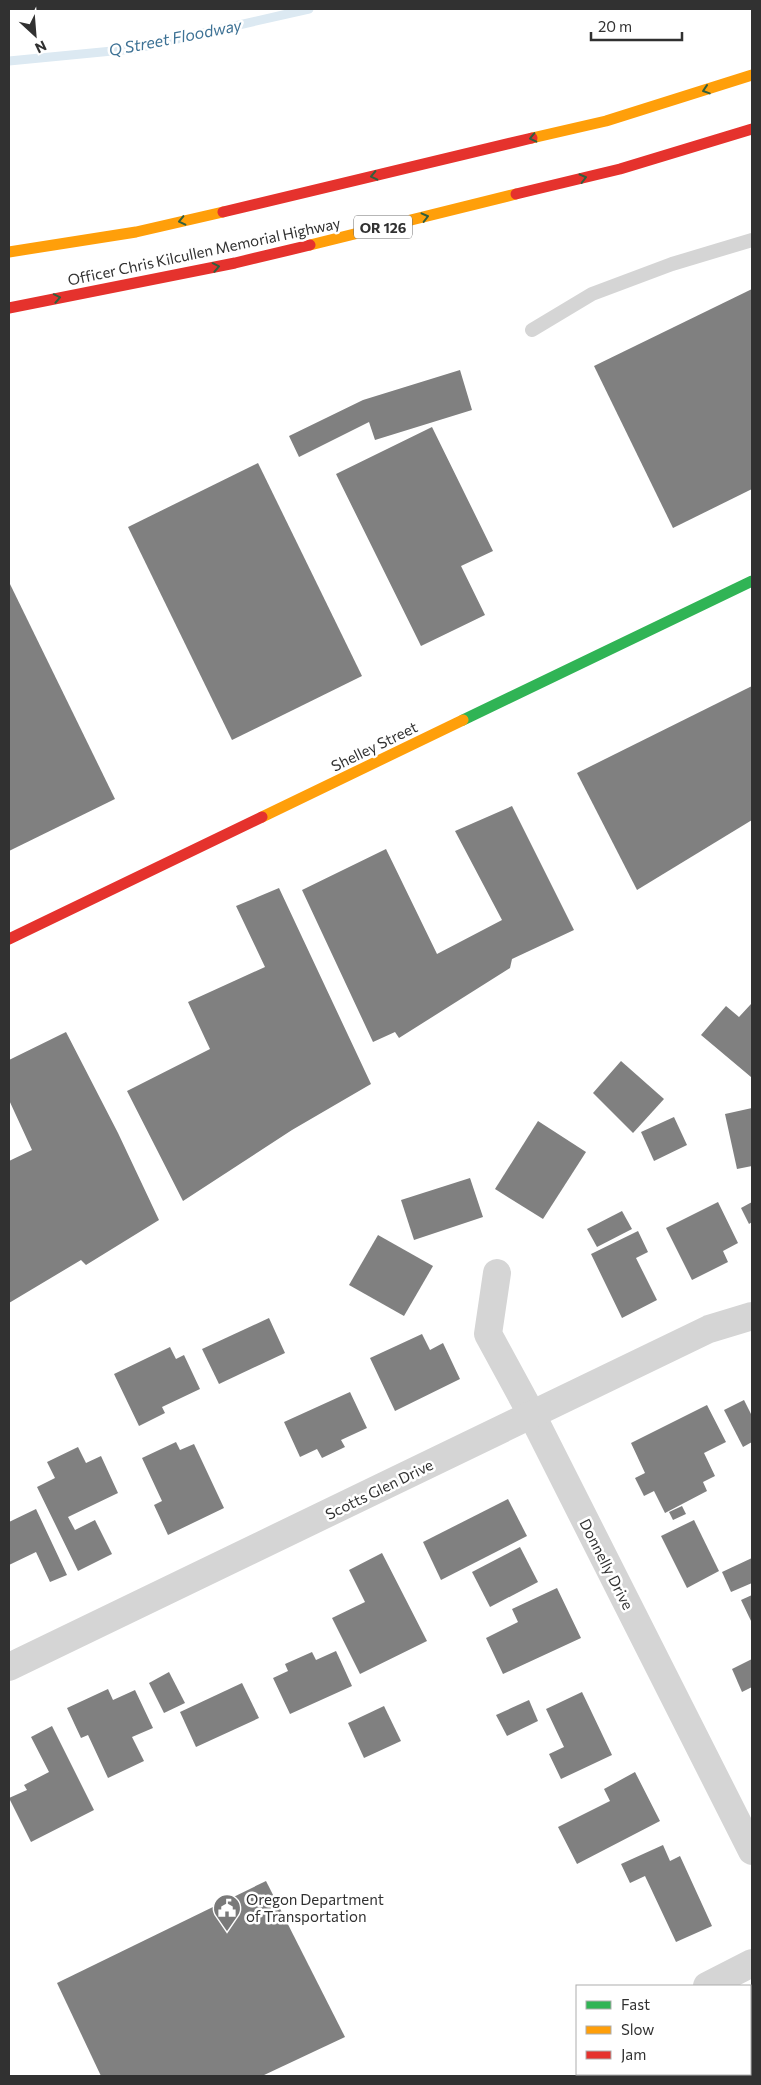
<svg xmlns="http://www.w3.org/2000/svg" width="761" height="2085" font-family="Commissioner,sans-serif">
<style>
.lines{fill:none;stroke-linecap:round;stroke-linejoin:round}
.stream{stroke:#dce9f2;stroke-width:9}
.building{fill:#808080}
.lane{stroke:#d5d5d5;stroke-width:14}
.street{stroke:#d5d5d5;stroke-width:28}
.fast{stroke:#30b455;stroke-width:11}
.slow{stroke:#ff9f0a;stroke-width:11}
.jam{stroke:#e5322d;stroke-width:11}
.oneway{stroke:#315f3e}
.labels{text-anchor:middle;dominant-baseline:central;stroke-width:5;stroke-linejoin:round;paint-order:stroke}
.shield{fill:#fff;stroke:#6f6f6f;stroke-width:1}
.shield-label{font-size:14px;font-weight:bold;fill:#313131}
.street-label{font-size:15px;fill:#313131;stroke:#fff}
.poi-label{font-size:15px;fill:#313131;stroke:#fff;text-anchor:start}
.water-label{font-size:16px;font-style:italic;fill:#3e7295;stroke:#fff}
</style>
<rect width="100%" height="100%" fill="#fff"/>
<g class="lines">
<path class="stream" d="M 9,61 L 133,49 L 309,9"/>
</g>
<g class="building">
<path d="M 752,289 L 752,489 L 673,528 L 594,366 Z"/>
<path d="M 460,370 L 472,410 L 375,440 L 369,422 L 299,457 L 289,436 L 363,400 Z"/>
<path d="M 432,427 L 493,551 L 461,566 L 485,615 L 421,646 L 336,474 Z"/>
<path d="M 258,463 L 362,676 L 232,740 L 128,527 Z"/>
<path d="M 9,582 L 115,799 L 9,851 Z"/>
<path d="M 752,686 L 752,820 L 637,890 L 577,773 Z"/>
<path d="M 512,806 L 574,930 L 512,959 L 510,968 L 399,1038 L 395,1032 L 373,1042 L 302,890 L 386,849 L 437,954 L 502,920 L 455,831 Z"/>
<path d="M 279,888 L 371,1084 L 292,1130 L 183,1201 L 127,1091 L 210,1049 L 188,1002 L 265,967 L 236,906 Z"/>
<path d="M 751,1004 L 752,1005 L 751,1077 L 701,1035 L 726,1006 L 739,1017 Z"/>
<path d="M 66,1032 L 118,1133 L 159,1220 L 86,1265 L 81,1260 L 9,1303 L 9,1161 L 32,1150 L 9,1100 L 9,1060 Z"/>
<path d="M 621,1061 L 664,1099 L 633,1133 L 593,1093 Z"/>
<path d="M 752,1108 L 752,1166 L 737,1169 L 725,1114 Z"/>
<path d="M 674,1117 L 687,1145 L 654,1161 L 641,1132 Z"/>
<path d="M 538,1121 L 586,1152 L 543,1219 L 495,1189 Z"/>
<path d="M 470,1178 L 483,1217 L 414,1240 L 401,1200 Z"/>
<path d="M 718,1202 L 738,1243 L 723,1251 L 728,1262 L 692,1280 L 666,1228 Z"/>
<path d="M 752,1202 L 752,1222 L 749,1224 L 741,1208 Z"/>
<path d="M 622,1211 L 632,1229 L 597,1247 L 587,1229 Z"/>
<path d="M 638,1231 L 648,1252 L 636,1258 L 657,1300 L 622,1318 L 591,1254 Z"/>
<path d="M 378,1235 L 433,1266 L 404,1316 L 349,1285 Z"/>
<path d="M 269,1318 L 285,1353 L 219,1384 L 202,1349 Z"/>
<path d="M 422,1334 L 430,1350 L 443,1343 L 460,1379 L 395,1411 L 370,1358 Z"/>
<path d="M 170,1347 L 176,1359 L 184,1355 L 200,1389 L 162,1407 L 165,1413 L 139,1426 L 114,1374 Z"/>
<path d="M 350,1392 L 367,1428 L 341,1440 L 345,1447 L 322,1458 L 317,1449 L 300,1457 L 284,1422 Z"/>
<path d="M 744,1400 L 752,1416 L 752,1442 L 743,1447 L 724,1410 Z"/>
<path d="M 707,1405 L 726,1442 L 704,1453 L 715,1476 L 703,1482 L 707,1491 L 665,1513 L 654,1491 L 644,1496 L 635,1478 L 645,1473 L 631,1443 Z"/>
<path d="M 176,1442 L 180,1450 L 194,1444 L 224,1508 L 168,1535 L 154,1505 L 162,1501 L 142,1458 Z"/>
<path d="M 78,1447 L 86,1463 L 101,1456 L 118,1493 L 68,1517 L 75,1530 L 95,1520 L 112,1554 L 78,1571 L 37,1487 L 55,1478 L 47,1462 Z"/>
<path d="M 508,1499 L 527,1536 L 441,1580 L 423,1542 Z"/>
<path d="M 682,1506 L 686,1514 L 673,1520 L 669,1512 Z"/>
<path d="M 36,1509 L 67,1575 L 50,1582 L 36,1552 L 9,1565 L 9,1522 Z"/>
<path d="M 694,1520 L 719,1571 L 687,1588 L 661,1536 Z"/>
<path d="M 520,1547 L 538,1582 L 490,1607 L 472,1572 Z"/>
<path d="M 382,1553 L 427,1641 L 360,1674 L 332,1618 L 365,1602 L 349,1570 Z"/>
<path d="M 752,1558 L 752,1583 L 731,1592 L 722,1572 Z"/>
<path d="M 557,1588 L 581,1638 L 503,1674 L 486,1638 L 518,1622 L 512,1609 Z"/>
<path d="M 752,1595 L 752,1623 L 741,1600 Z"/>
<path d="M 336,1651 L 352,1686 L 290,1714 L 273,1678 L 288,1671 L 285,1664 L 312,1652 L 316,1660 Z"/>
<path d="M 752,1659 L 752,1687 L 742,1692 L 732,1669 Z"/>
<path d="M 169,1672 L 185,1703 L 164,1713 L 149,1683 Z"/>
<path d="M 242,1683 L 259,1718 L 196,1747 L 180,1712 Z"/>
<path d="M 108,1689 L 113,1700 L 135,1690 L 153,1728 L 132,1737 L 144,1761 L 108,1778 L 88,1735 L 81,1738 L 67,1708 Z"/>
<path d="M 582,1692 L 612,1755 L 561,1779 L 549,1754 L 564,1747 L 546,1709 Z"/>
<path d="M 529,1700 L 538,1721 L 507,1736 L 496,1715 Z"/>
<path d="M 384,1706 L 401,1741 L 364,1758 L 348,1723 Z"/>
<path d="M 52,1726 L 94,1810 L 31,1842 L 9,1798 L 27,1790 L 24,1785 L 49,1772 L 31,1737 Z"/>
<path d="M 635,1772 L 660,1821 L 577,1864 L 558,1827 L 610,1801 L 604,1789 Z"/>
<path d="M 663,1845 L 670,1861 L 680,1856 L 712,1926 L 676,1942 L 645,1876 L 630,1883 L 621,1864 Z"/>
<path d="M 266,1881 L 345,2037 L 262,2076 L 101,2076 L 57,1983 Z"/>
<path d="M 677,2074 L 733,2074 L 734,2076 L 672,2076 Z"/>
</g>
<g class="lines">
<path class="lane" d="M 532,330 L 592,294 L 672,264 L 752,240"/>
<g class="street">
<path d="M 497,1273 L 488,1334 L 532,1415 L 752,1851"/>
<path d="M 9,1667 L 709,1329 L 752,1316"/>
<path d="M 707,1986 L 752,1963"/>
</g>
<path class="fast" d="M 463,720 L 752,581"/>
<g class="slow">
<path d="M 532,138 L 606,121 L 752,75"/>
<path d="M 310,245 L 516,194"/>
<path d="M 9,252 L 136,232 L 223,212"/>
<path d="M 262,817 L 463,720"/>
</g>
<g class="jam">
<path d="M 516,194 L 620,169 L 752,129"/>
<path d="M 223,212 L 532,138"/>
<path d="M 9,308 L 235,263 L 310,245"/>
<path d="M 9,939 L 262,817"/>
</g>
</g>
<defs><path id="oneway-chevron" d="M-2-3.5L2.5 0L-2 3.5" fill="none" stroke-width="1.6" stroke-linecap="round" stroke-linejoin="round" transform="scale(1.25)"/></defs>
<g class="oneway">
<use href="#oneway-chevron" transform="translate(706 90) rotate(162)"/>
<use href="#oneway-chevron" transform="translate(533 138) rotate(167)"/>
<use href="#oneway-chevron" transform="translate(374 176) rotate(167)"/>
<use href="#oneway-chevron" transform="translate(583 178) rotate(-14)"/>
<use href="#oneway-chevron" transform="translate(425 217) rotate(-14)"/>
<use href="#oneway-chevron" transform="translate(182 221) rotate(167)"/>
<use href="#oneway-chevron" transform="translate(216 267) rotate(-11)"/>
<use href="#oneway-chevron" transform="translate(57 298) rotate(-11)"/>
</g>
<defs>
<g id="civic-pin" transform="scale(1.4375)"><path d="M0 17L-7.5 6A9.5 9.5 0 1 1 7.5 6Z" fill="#797979" stroke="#fff"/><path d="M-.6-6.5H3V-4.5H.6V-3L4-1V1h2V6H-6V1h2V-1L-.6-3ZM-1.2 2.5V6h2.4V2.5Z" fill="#fff"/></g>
</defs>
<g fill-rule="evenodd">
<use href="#civic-pin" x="227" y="1908"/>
</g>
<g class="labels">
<rect class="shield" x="354" y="215.5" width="58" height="23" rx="4"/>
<g class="shield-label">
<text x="383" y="227">OR 126</text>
</g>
<g class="street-label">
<text transform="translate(204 251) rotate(-12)">Officer Chris Kilcullen Memorial Highway</text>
<text transform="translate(374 746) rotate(-26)">Shelley Street</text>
<text transform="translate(379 1489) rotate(-26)">Scotts Glen Drive</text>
<text transform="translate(607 1564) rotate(63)">Donnelly Drive</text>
</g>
<g class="poi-label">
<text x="246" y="1899">Oregon Department<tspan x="246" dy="17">of Transportation</tspan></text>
</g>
<g class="water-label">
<text transform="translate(175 37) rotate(-11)">Q Street Floodway</text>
</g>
</g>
<rect width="761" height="2085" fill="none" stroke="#313131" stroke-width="20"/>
<rect x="576" y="1985" width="175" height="90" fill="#ffffff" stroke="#adadad"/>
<rect x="586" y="2001" width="25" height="8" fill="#30b455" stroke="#adadad"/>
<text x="621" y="2010" font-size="15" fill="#313131">Fast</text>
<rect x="586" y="2026" width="25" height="8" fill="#ff9f0a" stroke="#adadad"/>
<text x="621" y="2035" font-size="15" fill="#313131">Slow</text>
<rect x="586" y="2051" width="25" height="8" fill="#e5322d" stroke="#adadad"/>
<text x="621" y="2060" font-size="15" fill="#313131">Jam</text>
<g transform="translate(35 35) rotate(154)" stroke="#ffffff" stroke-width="4" paint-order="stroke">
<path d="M0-4L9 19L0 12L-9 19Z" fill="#313131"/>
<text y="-8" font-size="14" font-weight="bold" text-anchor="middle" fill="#313131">N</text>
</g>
<path d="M591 32v8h91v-8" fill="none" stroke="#313131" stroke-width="2.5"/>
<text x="598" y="32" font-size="15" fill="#313131" stroke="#ffffff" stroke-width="4" paint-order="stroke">20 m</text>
</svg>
